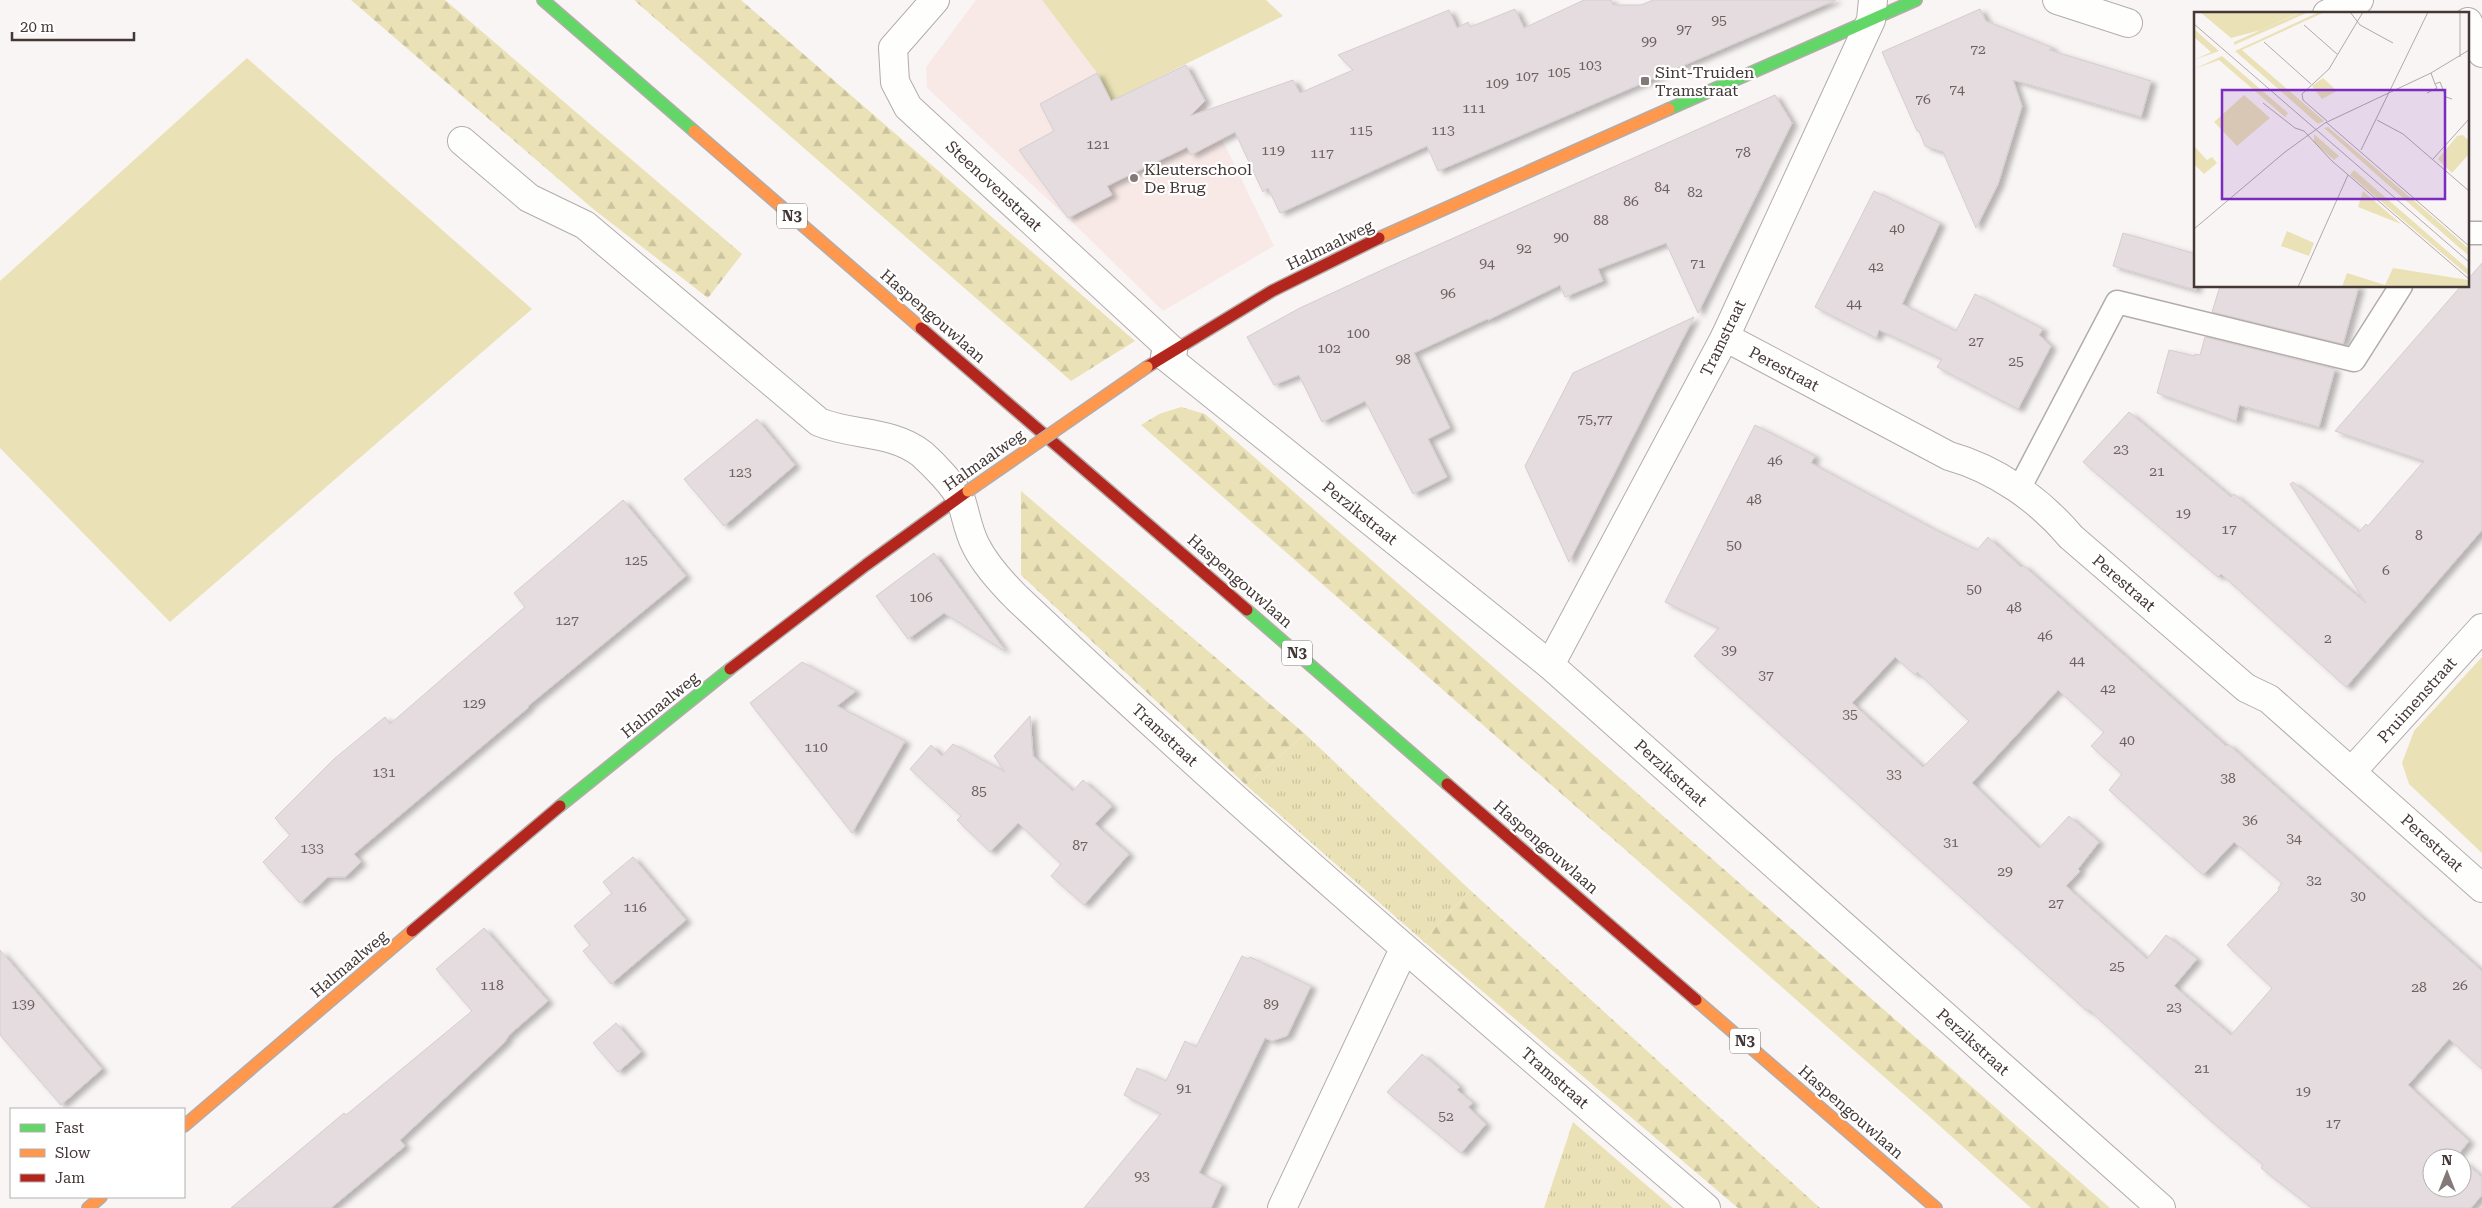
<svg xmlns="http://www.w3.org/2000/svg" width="2482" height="1208" font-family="'Roboto Serif',serif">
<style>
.built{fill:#f8e9e6}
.grass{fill:url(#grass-tufts)}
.forest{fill:url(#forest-firs)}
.park{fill:#eae2b6}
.building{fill:#e4dcde;stroke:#d5cdcf;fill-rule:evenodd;filter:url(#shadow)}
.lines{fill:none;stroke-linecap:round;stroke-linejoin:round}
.lane-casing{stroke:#b3acaa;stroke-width:25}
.street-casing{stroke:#b3acaa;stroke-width:30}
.fast-casing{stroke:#b3acaa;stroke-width:14}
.slow-casing{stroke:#b3acaa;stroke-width:14}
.jam-casing{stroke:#b3acaa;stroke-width:14}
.lane{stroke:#fefefd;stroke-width:22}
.street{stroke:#fefefd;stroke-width:28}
.fast{stroke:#63d668;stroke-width:11}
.slow{stroke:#ff974d;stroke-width:11}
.jam{stroke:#b3261e;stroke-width:11}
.slow-bridge-casing{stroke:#b3acaa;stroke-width:14;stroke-linecap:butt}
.slow-bridge{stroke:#ff974d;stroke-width:11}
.poi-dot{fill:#837a78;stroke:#fff;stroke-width:2}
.labels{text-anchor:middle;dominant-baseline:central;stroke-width:4.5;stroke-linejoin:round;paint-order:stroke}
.number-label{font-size:14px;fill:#6c6160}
.shield{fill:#fff;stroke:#7c7472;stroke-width:1}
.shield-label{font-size:15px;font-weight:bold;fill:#443836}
.poi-label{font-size:16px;fill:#443836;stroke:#fff;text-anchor:start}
.street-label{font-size:16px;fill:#443836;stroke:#fff}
.inset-road{fill:none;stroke:#b1a9a8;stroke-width:1}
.view{fill:#7b2cbf;fill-opacity:0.15;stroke:#7b2cbf;stroke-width:2.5}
.inset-edge{fill:none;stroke:#443836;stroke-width:2.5}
</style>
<defs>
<pattern id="grass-tufts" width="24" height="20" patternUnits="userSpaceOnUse" patternTransform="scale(1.25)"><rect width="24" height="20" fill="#eae2b6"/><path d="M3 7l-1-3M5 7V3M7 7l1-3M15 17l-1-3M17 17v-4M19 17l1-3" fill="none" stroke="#cac39d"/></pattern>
<pattern id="forest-firs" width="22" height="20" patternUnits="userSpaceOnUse" patternTransform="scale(1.25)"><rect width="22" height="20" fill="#eae2b6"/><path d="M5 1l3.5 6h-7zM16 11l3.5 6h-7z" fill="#cac39d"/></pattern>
<filter id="shadow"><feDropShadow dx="5.5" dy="3" stdDeviation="2.5" flood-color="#0004"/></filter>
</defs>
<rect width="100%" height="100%" fill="#f9f5f4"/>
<path class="built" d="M 976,0 L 1042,0 L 1097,73 L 1111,101 L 1186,65 L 1274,246 L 1163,311 L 1068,218 L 927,88 L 926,67 Z"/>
<g class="grass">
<path d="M 1305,734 L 1470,890 L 1423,941 L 1246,785 Z"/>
<path d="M 1573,1122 L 1673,1208 L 1544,1208 Z"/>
</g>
<g class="forest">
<path d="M 351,0 L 445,0 L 742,254 L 708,298 L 592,208 Z"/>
<path d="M 634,0 L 741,0 L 1135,341 L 1071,381 Z"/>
<path d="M 1181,407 L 1205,414 L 2110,1208 L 2031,1208 L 1931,1118 L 1141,425 L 1159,414 Z"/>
<path d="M 1021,491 L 1305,734 L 1246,785 L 1021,575 Z"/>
<path d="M 1470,890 L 1820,1208 L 1738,1208 L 1423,941 Z"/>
</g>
<g class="park">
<path d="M 1042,0 L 1266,0 L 1283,16 L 1111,101 L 1097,73 Z"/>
<path d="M 247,58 L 532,309 L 170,622 L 0,448 L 0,281 Z"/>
<path d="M 2482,657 L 2482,853 L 2409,784 L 2402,763 L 2414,731 Z"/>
</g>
<g class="building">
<path d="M 1584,0 L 1611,0 L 1613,5 L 1641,5 L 1653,0 L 1836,0 L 1438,171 L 1427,146 L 1280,213 L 1268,188 L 1263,192 L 1235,132 L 1191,155 L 1187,147 L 1107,186 L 1112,195 L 1068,218 L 1019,150 L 1054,131 L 1040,104 L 1097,73 L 1111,101 L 1186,65 L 1205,101 L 1190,116 L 1293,80 L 1300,93 L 1353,70 L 1338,55 L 1449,10 L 1457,28 L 1468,22 L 1470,27 L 1515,9 L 1524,28 Z"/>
<path d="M 1980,9 L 1986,21 L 2053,48 L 2049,50 L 2151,81 L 2141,117 L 2013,80 L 2022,106 L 1998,184 L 1976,228 L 1943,152 L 1925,146 L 1919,131 L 1917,131 L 1882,52 Z"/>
<path d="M 1775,95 L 1792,123 L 1698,313 L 1666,243 L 1598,269 L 1603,281 L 1565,297 L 1560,285 L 1488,320 L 1487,319 L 1414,353 L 1450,428 L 1428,439 L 1447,477 L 1413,494 L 1365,401 L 1322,422 L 1299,375 L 1274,385 L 1247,337 L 1300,308 L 1384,269 Z"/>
<path d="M 1874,191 L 1940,223 L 1902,304 L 1956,331 L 1975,294 L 2043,329 L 2039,335 L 2051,346 L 2018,409 L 1937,367 L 1942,359 L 1879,330 L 1876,338 L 1815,307 Z"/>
<path d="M 2123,233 L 2196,254 L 2196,290 L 2113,266 Z"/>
<path d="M 2482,263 L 2482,530 L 2346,687 L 2221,574 L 2218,577 L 2083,462 L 2129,412 L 2231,497 L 2234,494 L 2366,603 L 2290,484 L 2293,482 L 2359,532 L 2366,524 L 2368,526 L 2424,461 L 2335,431 L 2461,286 L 2468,286 L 2468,279 Z"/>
<path d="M 2220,286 L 2359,286 L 2343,344 L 2212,312 Z"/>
<path d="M 1694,317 L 1569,562 L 1525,466 L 1573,373 Z"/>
<path d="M 2205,337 L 2335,369 L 2319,427 L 2239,405 L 2236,421 L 2157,393 L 2169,350 L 2195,356 L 2195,354 L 2200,355 Z"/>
<path d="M 757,419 L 795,465 L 724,526 L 684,479 Z"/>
<path d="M 1755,425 L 1815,456 L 1811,463 L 1934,529 L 1977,550 L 1988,537 L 2021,567 L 2023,565 L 2226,746 L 2228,744 L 2482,971 L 2482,1069 L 2449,1039 L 2408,1085 L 2469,1141 L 2457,1156 L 2459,1158 L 2432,1158 L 2432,1188 L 2462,1188 L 2462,1160 L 2482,1177 L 2482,1195 L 2471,1208 L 2312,1208 L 2261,1168 L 2263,1165 L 2211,1121 L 2089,1010 L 2087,1011 L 1694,656 L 1719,628 L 1665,602 ZM 1895,657 L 1915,675 L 1917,672 L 1969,721 L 1923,767 L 1852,703 ZM 2058,690 L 2104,732 L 2091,746 L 2122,774 L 2109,790 L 2203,875 L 2234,842 L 2282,883 L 2278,888 L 2279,890 L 2227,945 L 2272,988 L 2231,1035 L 2174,986 L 2197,959 L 2166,935 L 2147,959 L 2066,886 L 2080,871 L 2078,869 L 2099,842 L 2069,816 L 2039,848 L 1972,783 Z"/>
<path d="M 623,500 L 686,576 L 528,706 L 529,707 L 354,854 L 361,862 L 345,877 L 328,877 L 300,903 L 263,862 L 290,835 L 275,818 L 334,759 L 385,717 L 390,724 L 525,607 L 514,593 Z"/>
<path d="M 934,553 L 1004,649 L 1003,650 L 944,613 L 908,639 L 876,596 Z"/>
<path d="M 802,662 L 856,691 L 837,706 L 905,741 L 852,833 L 750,703 Z"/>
<path d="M 1030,716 L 1033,756 L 1073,791 L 1083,780 L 1112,806 L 1095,824 L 1129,854 L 1084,905 L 1051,876 L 1061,864 L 1018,823 L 990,852 L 957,820 L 961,816 L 910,769 L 931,745 L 942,756 L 953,744 L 1005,772 L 994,756 Z"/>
<path d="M 633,857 L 686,920 L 611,984 L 583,951 L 590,945 L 574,926 L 612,893 L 603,882 Z"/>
<path d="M 484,928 L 548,1001 L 509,1035 L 505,1042 L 400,1140 L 405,1146 L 331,1208 L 231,1208 L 344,1113 L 346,1115 L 472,1011 L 436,969 Z"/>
<path d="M 0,950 L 102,1069 L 61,1105 L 0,1035 Z"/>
<path d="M 1242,956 L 1248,959 L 1250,957 L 1311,986 L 1287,1036 L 1272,1041 L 1265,1038 L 1199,1173 L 1222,1184 L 1211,1208 L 1084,1208 L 1161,1114 L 1124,1095 L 1137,1068 L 1166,1081 L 1185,1041 L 1196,1047 Z"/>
<path d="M 616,1023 L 641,1052 L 618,1072 L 593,1043 Z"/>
<path d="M 1422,1054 L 1460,1087 L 1457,1090 L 1473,1103 L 1468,1107 L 1486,1124 L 1461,1153 L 1387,1092 Z"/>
</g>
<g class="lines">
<g class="lane-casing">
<g id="lane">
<path d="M 2468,233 L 2482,233"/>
<path d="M 2019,489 L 2117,302 L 2354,360 L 2401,286"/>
</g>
</g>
<g class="street-casing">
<g id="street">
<path d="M 935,0 L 893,48 L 895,82 L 908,107 L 1173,351"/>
<path d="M 2057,0 L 2128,23"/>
<path d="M 2327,14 L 2359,0"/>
<path d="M 2468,22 L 2482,53"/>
<path d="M 462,141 L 529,198 L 585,225 L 819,422 C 853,436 891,430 922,454 C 932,463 956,487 961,500 C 966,515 968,531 976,546 C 985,564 1002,583 1017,598 C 1240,809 1473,1008 1706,1208"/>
<path d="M 1725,337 L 1949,456 C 1996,469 2040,500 2071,537 L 2246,688 L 2269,699 L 2482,888"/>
<path d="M 1165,356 L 1550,665 L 2161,1208"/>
<path d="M 1550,665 L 1725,337 L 1871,20 L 1873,0"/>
<path d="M 2352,771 L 2482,628"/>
<path d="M 1282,1208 L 1404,949"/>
</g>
</g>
<g class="fast-casing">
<g id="fast">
<path d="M 543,0 L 694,131"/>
<path d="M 1669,109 L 1916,0"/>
<path d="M 1247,610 L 1447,784"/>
<path d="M 560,806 L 730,669"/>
</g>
</g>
<g class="slow-casing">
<g id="slow">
<path d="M 694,131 L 921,328"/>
<path d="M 1379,238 L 1669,109"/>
<path d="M 1696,1000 L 1936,1208"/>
<path d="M 184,1126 L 412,931"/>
<path d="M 88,1208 L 101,1197"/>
</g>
</g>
<g class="jam-casing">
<g id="jam">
<path d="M 921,328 L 1247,610"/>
<path d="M 1147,367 L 1272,291 L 1379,238"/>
<path d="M 730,669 L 866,565 L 968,491"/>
<path d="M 1447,784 L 1696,1000"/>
<path d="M 412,931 L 560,806"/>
</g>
</g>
<use href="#lane" class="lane"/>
<use href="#street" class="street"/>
<use href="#fast" class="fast"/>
<use href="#slow" class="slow"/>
<use href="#jam" class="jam"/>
<g class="slow-bridge-casing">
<path id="slow-bridge" d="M 968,491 L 1147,367"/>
</g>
<use href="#slow-bridge" class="slow-bridge"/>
</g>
<g class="poi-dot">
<rect x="1640" y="76" width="10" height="10" rx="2.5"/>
<circle cx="1134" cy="178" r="5"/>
</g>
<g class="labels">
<g class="number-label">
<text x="1719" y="20">95</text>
<text x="1684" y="29">97</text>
<text x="1649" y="41">99</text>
<text x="1978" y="49">72</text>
<text x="1590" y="65">103</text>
<text x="1559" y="72">105</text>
<text x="1527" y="76">107</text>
<text x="1497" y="83">109</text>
<text x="1957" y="89">74</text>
<text x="1923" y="99">76</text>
<text x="1474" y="108">111</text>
<text x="1361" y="130">115</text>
<text x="1443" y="130">113</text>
<text x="1098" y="144">121</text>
<text x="1273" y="150">119</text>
<text x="1743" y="152">78</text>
<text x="1322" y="153">117</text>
<text x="1662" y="187">84</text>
<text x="1695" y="192">82</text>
<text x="1631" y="201">86</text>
<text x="1601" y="220">88</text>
<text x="1897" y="228">40</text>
<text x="1561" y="237">90</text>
<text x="1524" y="248">92</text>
<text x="1487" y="263">94</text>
<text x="1698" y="263">71</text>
<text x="1876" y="266">42</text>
<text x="1448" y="293">96</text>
<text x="1854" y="303">44</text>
<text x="1358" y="333">100</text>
<text x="1976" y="341">27</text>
<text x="1329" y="348">102</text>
<text x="1403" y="359">98</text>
<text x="2016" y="361">25</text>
<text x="1595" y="419">75,77</text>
<text x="2121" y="449">23</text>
<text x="1775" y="460">46</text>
<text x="2157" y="471">21</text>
<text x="740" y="472">123</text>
<text x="1754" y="499">48</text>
<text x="2183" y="513">19</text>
<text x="2229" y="529">17</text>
<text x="2419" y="535">8</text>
<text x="1734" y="545">50</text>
<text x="636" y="560">125</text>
<text x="2386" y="570">6</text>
<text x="1974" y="589">50</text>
<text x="921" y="597">106</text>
<text x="2014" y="607">48</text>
<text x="567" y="620">127</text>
<text x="2045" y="635">46</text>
<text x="2328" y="638">2</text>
<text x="1729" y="650">39</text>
<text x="2077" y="660">44</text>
<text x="1766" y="675">37</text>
<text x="2108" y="688">42</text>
<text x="474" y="703">129</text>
<text x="1850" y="714">35</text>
<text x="2127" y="740">40</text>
<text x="816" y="747">110</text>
<text x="384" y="772">131</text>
<text x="1894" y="774">33</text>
<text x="2228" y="778">38</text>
<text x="979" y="791">85</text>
<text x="2250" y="820">36</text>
<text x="2294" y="838">34</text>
<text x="1951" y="842">31</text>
<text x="1080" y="845">87</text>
<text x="312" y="848">133</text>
<text x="2005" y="871">29</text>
<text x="2314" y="880">32</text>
<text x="2358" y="896">30</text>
<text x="2056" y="903">27</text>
<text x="635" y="907">116</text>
<text x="2117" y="966">25</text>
<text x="492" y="985">118</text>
<text x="2460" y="985">26</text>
<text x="2419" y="987">28</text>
<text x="23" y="1004">139</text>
<text x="1271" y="1004">89</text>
<text x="2174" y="1007">23</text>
<text x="2202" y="1068">21</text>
<text x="1184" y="1088">91</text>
<text x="2303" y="1091">19</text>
<text x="1446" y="1116">52</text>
<text x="2333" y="1123">17</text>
<text x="1142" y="1176">93</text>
</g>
<g class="shield">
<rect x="777" y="203.5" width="30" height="25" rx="4"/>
<rect x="1282" y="640.5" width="30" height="25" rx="4"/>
<rect x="1730" y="1028.5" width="30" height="25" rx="4"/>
</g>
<g class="shield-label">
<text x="792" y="216">N3</text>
<text x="1297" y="653">N3</text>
<text x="1745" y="1041">N3</text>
</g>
<g class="poi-label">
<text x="1655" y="72">Sint-Truiden<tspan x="1655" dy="18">Tramstraat</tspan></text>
<text x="1144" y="169">Kleuterschool<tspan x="1144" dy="18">De Brug</tspan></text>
</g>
<g class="street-label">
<text transform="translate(994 186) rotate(43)">Steenovenstraat</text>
<text transform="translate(1330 245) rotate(-26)">Halmaalweg</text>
<text transform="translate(933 316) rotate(41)">Haspengouwlaan</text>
<text transform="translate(1723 338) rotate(-64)">Tramstraat</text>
<text transform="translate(1784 369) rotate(28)">Perestraat</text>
<text transform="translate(984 460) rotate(-35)">Halmaalweg</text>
<text transform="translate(1360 513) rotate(39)">Perzikstraat</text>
<text transform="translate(1240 581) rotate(41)">Haspengouwlaan</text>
<text transform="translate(2124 583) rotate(41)">Perestraat</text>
<text transform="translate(2417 700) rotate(-48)">Pruimenstraat</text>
<text transform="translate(660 705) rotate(-39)">Halmaalweg</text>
<text transform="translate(1165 735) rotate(43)">Tramstraat</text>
<text transform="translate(1671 773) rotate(42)">Perzikstraat</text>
<text transform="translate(2432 843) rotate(42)">Perestraat</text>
<text transform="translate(1546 847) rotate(41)">Haspengouwlaan</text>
<text transform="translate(349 964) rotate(-40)">Halmaalweg</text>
<text transform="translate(1973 1042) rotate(42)">Perzikstraat</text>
<text transform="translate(1555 1078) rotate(41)">Tramstraat</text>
<text transform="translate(1851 1112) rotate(41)">Haspengouwlaan</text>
</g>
</g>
<g transform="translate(2194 12)">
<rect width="275" height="275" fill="#f9f5f4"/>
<path d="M 0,134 L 13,148 L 18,145 L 23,151 L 10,162 L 0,152 ZM 169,179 L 207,212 L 164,195 ZM 240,206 L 275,237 L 275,244 L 236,210 ZM 93,219 L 120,231 L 115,244 L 87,234 ZM 199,256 L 274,268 L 275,271 L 272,275 L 148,275 L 153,261 L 191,273 Z" fill="#eae2b6"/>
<path d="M 107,0 L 115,0 L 40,33 L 40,30 ZM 125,0 L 131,0 L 48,38 L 130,109 L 124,112 L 41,39 ZM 0,17 L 25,39 L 0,48 L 17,40 L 0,25 ZM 28,44 L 94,101 L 91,105 L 25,48 L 0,57 ZM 134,115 L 240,206 L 236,210 L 130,116 ZM 120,122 L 145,144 L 140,148 L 120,130 ZM 160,158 L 275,258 L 275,264 L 156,163 Z" fill="#eae2b6"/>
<path d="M 6,0 L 106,0 L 67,18 L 37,26 ZM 129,66 L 143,79 L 128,87 L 118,74 ZM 50,83 L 76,106 L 43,134 L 20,110 ZM 269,123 L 275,129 L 275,142 L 258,161 L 244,147 L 263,124 Z" fill="#eae2b6"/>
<path class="inset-road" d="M 156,0 L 166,13 L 199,31M 266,0 L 266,45M 0,12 L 275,250M 110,13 L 143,42M 70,30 L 117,72M 237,61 L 241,72 L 246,70 L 252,85 L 258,87M 233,81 L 243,76 L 241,72M 69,91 L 101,116 L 110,119 L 138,149 L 275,267M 183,108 L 209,122 L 275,179M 133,109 L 109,88 L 108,82 L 135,57 L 169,0M 132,110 L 275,234M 167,138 L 234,0M 239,147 L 275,107M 0,217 L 91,140 L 131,111 L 237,61 L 275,38M 104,275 L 154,163"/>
<path class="view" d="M 28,78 L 251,78 L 251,187 L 28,187 Z"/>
<rect width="275" height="275" class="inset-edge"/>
</g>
<rect x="10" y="1108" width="175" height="90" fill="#ffffff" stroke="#b4afaf"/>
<rect x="20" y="1124" width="25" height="8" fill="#63d668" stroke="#b4afaf"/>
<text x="55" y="1133" font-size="15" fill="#443836">Fast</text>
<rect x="20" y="1149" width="25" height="8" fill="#ff974d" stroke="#b4afaf"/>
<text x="55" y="1158" font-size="15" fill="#443836">Slow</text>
<rect x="20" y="1174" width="25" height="8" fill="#b3261e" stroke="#b4afaf"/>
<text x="55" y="1183" font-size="15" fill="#443836">Jam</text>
<g transform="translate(2447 1173)"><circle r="24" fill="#ffffff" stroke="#b4afaf"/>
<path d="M0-4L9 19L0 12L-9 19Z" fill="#837a78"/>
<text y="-8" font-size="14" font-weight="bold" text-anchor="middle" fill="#443836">N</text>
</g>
<path d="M12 32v8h122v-8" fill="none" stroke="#443836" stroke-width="2.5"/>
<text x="20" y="32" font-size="15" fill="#443836" stroke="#ffffff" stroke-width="4" paint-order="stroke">20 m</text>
</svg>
